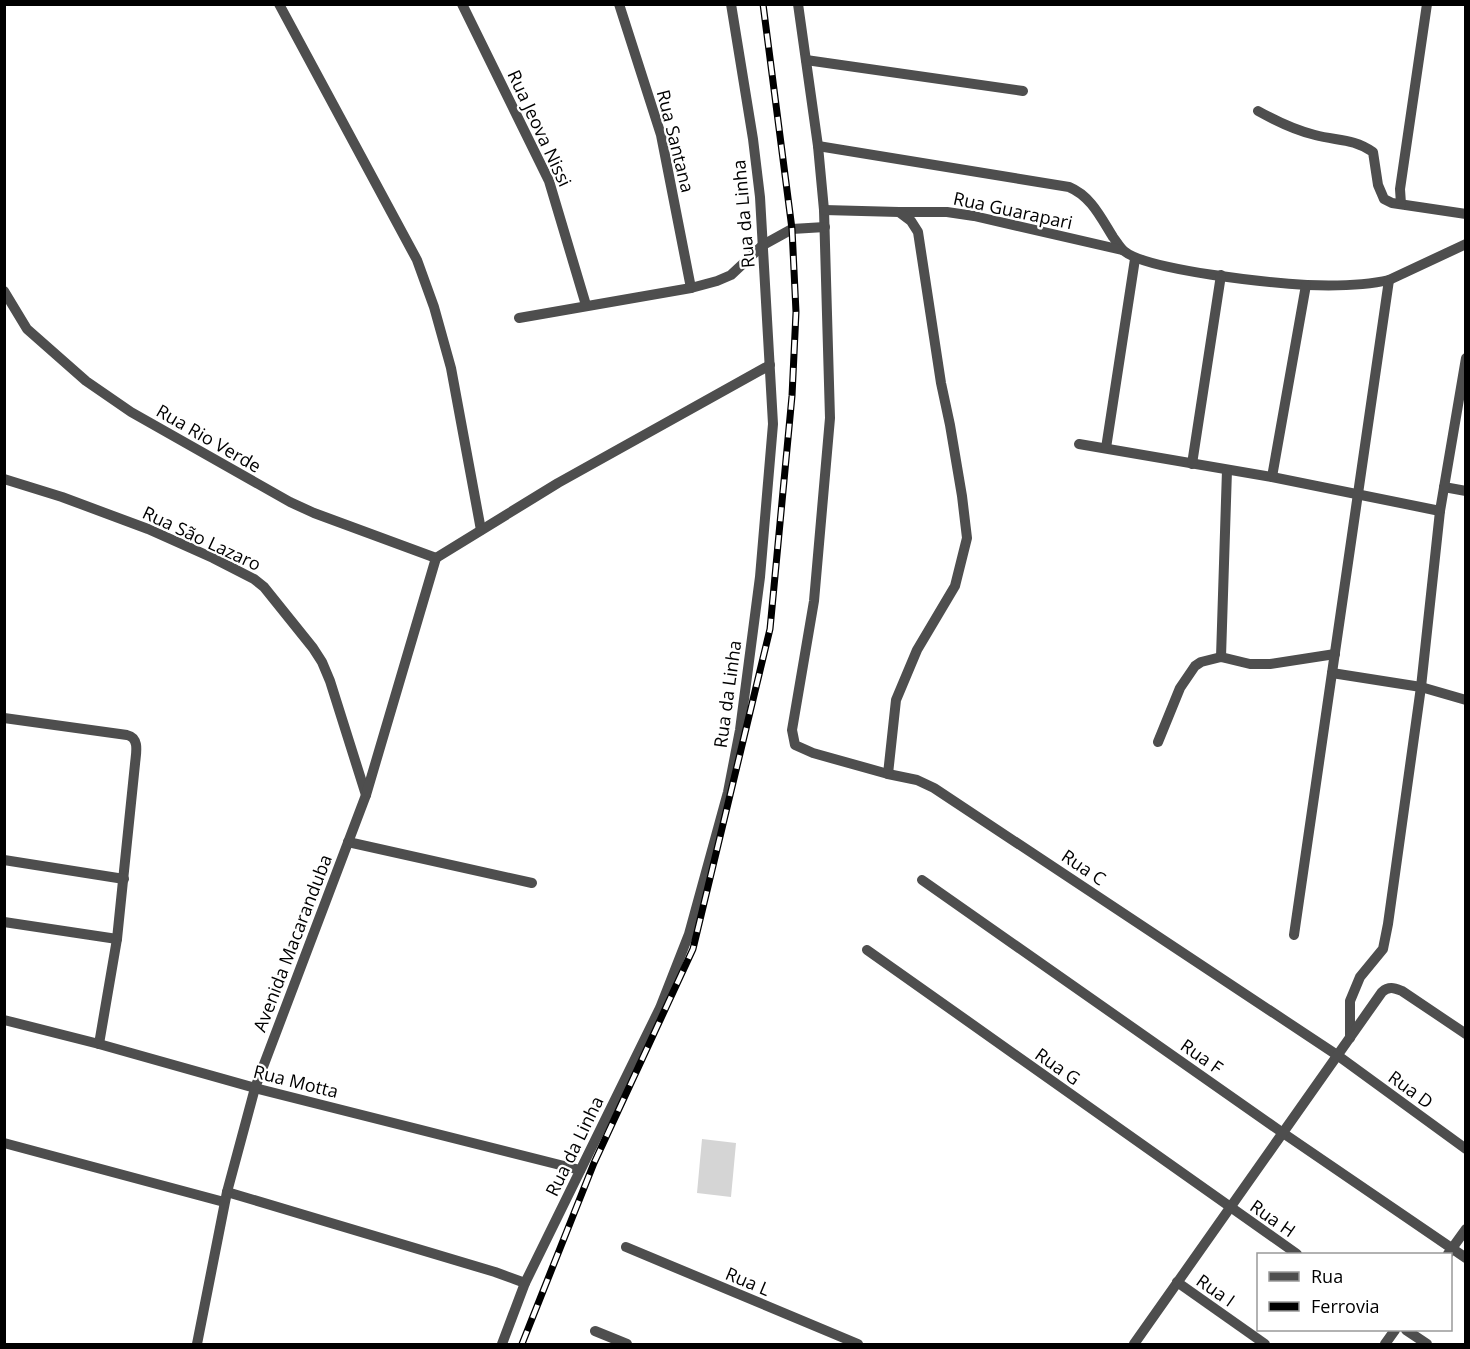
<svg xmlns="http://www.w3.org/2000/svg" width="1470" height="1349" font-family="'Open Sans',sans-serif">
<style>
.green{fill:#d5d5d5}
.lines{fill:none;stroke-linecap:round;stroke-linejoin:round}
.minor{stroke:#4e4e4e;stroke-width:10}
.rail-casing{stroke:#000;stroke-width:7}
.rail{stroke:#fff;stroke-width:4.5;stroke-dasharray:14;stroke-linecap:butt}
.labels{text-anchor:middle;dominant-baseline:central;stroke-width:4.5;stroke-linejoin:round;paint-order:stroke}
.street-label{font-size:18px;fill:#000;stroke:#fff}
</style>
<rect width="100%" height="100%" fill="#fff"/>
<path class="green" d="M 702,1139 L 736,1143 L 731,1197 L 697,1193 Z"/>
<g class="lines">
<g class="minor">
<path d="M 279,4 L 417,260 L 434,307 L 451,368 L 481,530"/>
<path d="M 462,4 L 549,181 L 586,305"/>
<path d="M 619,4 L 661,135 L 691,288"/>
<path d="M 798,4 L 818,146 L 824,210 L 830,418 L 814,601 L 792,730 L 795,745 L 813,753 L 888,774 L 917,780 L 934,788 L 1337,1055 L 1466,1149"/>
<path d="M 806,60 L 1023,91"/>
<path d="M 1258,111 C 1276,121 1294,130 1315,135 C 1337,141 1353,138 1373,152 L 1378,185 L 1384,199 L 1392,203 L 1466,214"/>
<path d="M 818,146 L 1069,187 C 1091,196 1101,218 1113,237 C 1117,242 1120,248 1124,251 C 1148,271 1273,283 1307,285 C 1334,286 1363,286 1389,280 L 1466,244"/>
<path d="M 1401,204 L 1400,189 L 1427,4"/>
<path d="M 824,210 L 899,212 L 947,212 L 974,216 L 1122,250"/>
<path d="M 4,291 L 27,329 L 86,381 L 131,412 L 290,502 L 314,513 L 436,558"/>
<path d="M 519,318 L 691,288 L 717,281 L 731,275 L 763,245 L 792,229 L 825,227"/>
<path d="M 1079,444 L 1272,477 L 1440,511"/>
<path d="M 1106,448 L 1135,259"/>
<path d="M 1192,464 L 1221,275"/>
<path d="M 1272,477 L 1306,285"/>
<path d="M 4,479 L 62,497 L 148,529 L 213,558 L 254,579 L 264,587 L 313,648 L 322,662 L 330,681 L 366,795"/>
<path d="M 1444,487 L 1466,491"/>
<path d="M 436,558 L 558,483 L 770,365"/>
<path d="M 1221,657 L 1227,470"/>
<path d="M 1332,673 L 1421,687 L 1466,700"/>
<path d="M 4,718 L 127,735 C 140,738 136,753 135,764 L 117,939 L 99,1044"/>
<path d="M 1158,742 L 1180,688 L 1195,666 L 1201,662 L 1221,657 L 1250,664 L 1270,664 L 1335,654"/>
<path d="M 888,774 L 896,700 L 917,650 L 955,586 L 967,538 L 962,496 L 950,425 L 941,383 L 918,232 L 911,221 L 899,212"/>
<path d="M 348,842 L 532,883"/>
<path d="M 4,860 L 124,879"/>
<path d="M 922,880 L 1283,1133 L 1466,1258"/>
<path d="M 4,922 L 117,939"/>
<path d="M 1294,935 L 1389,280"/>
<path d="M 867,950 L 1297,1254"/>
<path d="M 4,1020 L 99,1044 L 255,1088 L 580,1170"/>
<path d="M 1350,1038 L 1350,1001 L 1360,977 L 1383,949 L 1388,924 L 1421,687 L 1440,511 L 1466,358"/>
<path d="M 4,1143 L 224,1202"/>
<path d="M 227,1192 L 495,1272 L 525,1283"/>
<path d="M 626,1247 L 858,1344"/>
<path d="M 1448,1254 L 1466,1229"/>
<path d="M 1177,1282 L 1265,1344"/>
<path d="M 1406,1330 L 1427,1344"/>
<path d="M 595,1331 L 627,1344"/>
<path d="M 197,1344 L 227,1192 L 255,1088 L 366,795 L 436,558"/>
<path d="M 502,1344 L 525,1283 L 660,1008 L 689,934 L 728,792 L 740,730 L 760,577 L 773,424 L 760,197 L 753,139 L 731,4"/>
<path d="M 1134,1344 L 1382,992 C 1389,986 1394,988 1402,991 L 1466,1034"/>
<path d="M 1385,1344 L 1395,1330"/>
</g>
<g class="rail-casing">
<path id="rail" d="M 522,1344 L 594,1163 L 693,949 L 770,629 L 792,396 L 796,312 L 792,229 L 763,4"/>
</g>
<use href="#rail" class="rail"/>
</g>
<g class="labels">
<g class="street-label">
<text transform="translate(540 128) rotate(65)">Rua Jeova Nissi</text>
<text transform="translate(676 141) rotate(76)">Rua Santana</text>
<text transform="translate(1013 210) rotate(12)">Rua Guarapari</text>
<text transform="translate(743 214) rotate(-95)">Rua da Linha</text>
<text transform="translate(209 438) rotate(30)">Rua Rio Verde</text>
<text transform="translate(202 538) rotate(25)">Rua São Lazaro</text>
<text transform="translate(727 694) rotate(-82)">Rua da Linha</text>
<text transform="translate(1084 867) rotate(34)">Rua C</text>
<text transform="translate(292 943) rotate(-69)">Avenida Macaranduba</text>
<text transform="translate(1202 1056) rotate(35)">Rua F</text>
<text transform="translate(1058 1066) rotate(35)">Rua G</text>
<text transform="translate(296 1081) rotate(14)">Rua Motta</text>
<text transform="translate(1411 1089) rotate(36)">Rua D</text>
<text transform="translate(574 1146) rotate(-64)">Rua da Linha</text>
<text transform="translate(1273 1218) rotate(35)">Rua H</text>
<text transform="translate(748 1281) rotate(23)">Rua L</text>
<text transform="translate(1216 1290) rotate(35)">Rua I</text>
</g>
</g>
<rect width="1470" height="1349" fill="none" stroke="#000000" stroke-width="12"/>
<rect x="1257" y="1253" width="195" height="78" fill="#ffffff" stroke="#999999" stroke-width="1.5"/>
<rect x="1269" y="1272" width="30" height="9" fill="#4e4e4e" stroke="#999999" stroke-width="1.5"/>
<text x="1311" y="1283" font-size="18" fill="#000000">Rua</text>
<rect x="1269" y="1302" width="30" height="9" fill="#000000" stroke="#999999" stroke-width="1.5"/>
<text x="1311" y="1313" font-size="18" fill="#000000">Ferrovia</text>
</svg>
